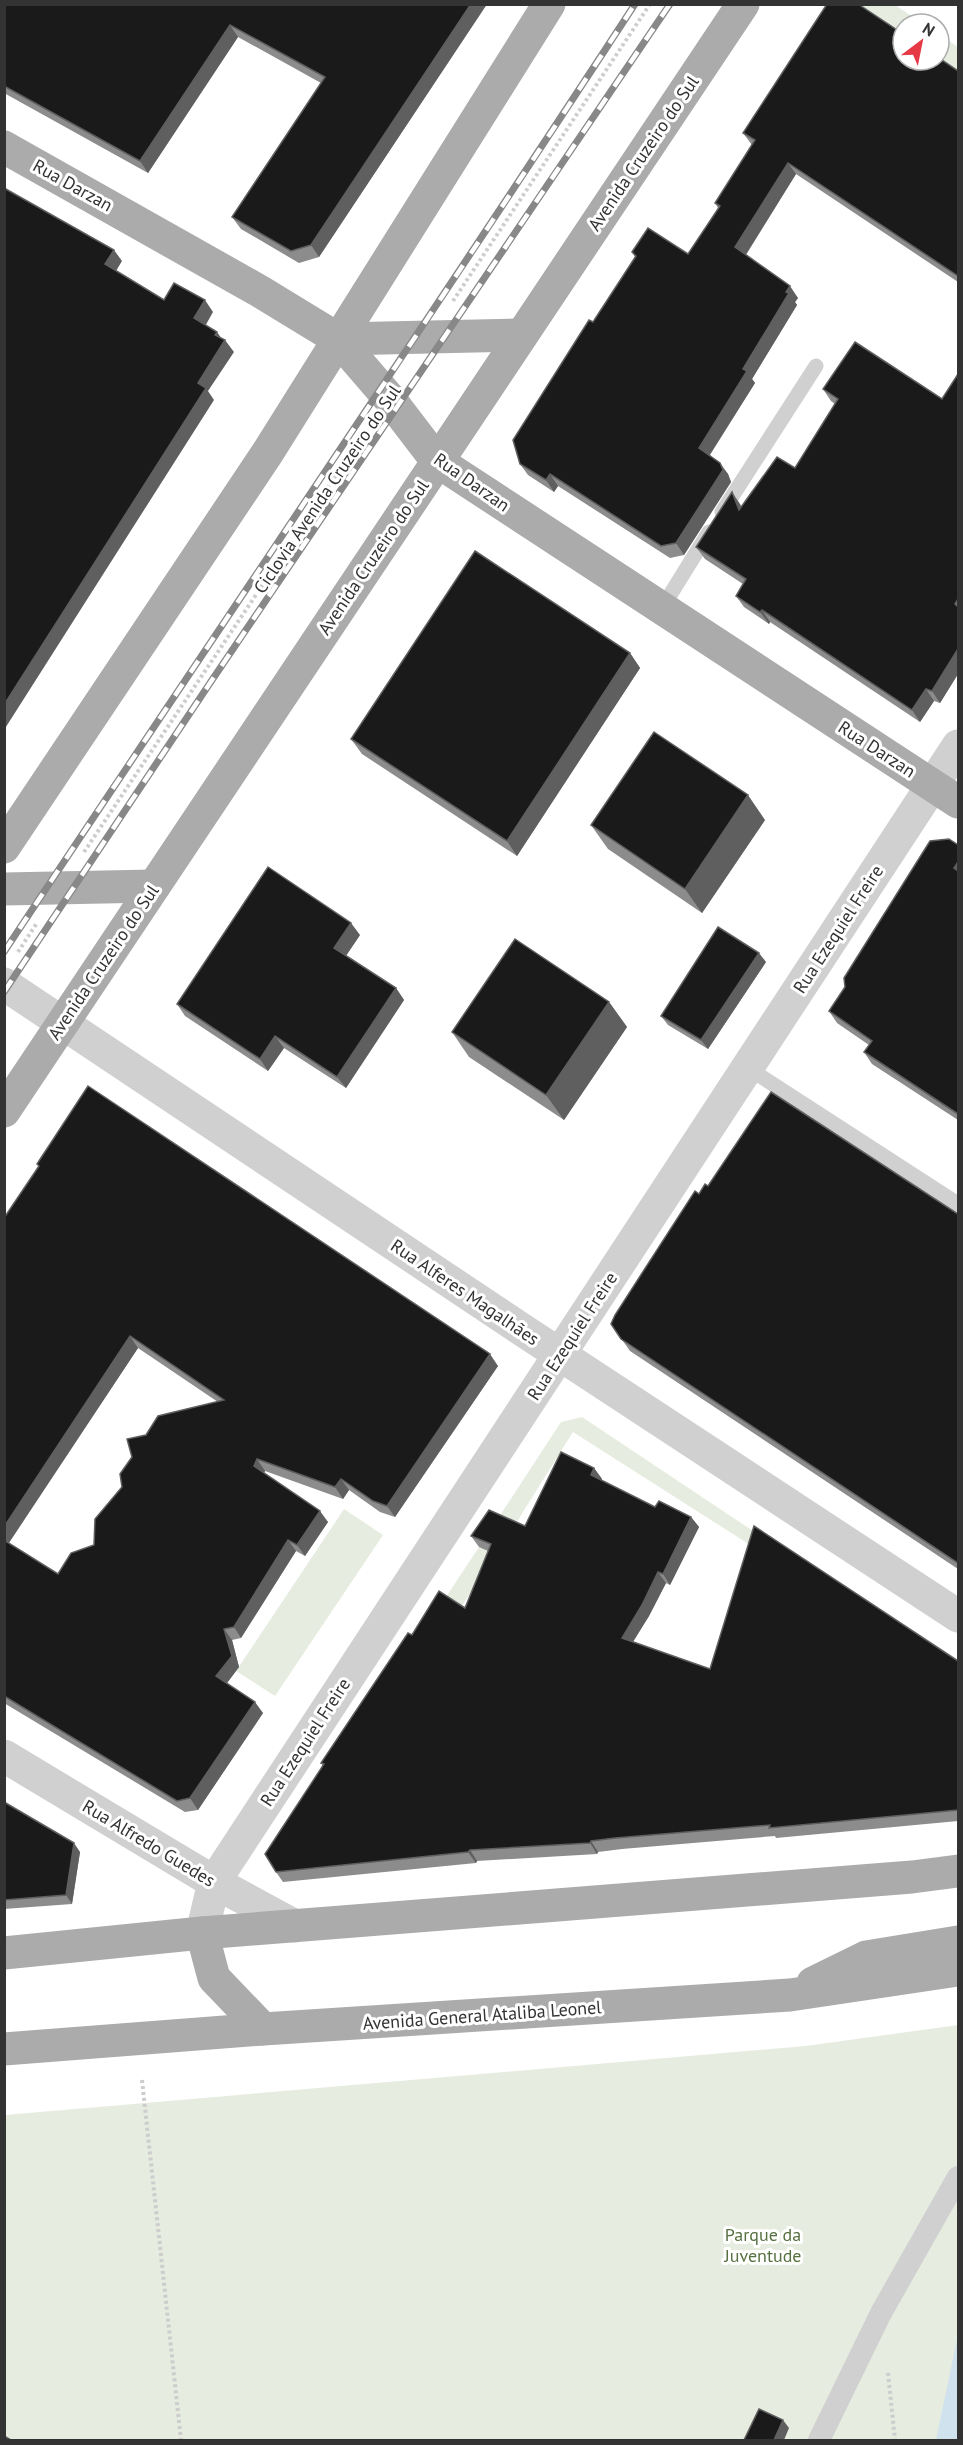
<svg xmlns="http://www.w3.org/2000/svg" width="963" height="2445" font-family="'PT Sans',sans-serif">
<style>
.green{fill:#e6ecdf}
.water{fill:#cfe2ee}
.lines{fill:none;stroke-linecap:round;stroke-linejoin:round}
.path{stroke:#cdcdcd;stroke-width:4;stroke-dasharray:3 3;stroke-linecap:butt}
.service{stroke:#d0d0d0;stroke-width:15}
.pedestrian{stroke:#d0d0d0;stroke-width:22}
.tertiary{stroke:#d0d0d0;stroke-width:33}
.primary{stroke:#ababab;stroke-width:33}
.rail-casing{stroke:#888;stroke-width:7}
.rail{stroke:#fff;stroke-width:4.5;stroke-dasharray:14;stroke-linecap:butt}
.wall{fill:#8c8c8c;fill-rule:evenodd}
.shaded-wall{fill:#5f5f5f}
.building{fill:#1a1a1a;stroke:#5f5f5f;stroke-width:1.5}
.labels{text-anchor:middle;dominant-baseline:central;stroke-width:6;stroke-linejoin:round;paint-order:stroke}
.street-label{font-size:18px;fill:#333;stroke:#fff}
.park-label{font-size:18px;fill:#56703f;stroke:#fff}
</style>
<rect width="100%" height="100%" fill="#fff"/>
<g class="green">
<path d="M 848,5 L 895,5 L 924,24 L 903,24 L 903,41 Z"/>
<path d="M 939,34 L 958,47 L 958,77 L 939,60 Z"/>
<path d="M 582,1417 L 762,1537 L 758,1550 L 573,1432 L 513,1528 L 497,1520 L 561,1422 Z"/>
<path d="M 344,1509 L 383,1535 L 275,1696 L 236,1671 Z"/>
<path d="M 479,1547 L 495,1554 L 434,1650 L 415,1644 Z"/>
<path d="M 958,2025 L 958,2440 L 5,2440 L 5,2115 L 806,2046 Z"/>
</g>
<path class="water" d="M 958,2335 L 958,2440 L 936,2440 Z"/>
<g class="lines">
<g class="path">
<path d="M 453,301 L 650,4"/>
<path d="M 84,852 L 367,429"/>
<path d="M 18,952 L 37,923"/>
<path d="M 142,2080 L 181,2440"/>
<path d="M 888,2373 L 895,2440"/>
</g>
<g class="service">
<path d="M 722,512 L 816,366"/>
<path d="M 662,608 L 709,532"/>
<path d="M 748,1068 L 958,1204"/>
</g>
<path class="pedestrian" d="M 819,2440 L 881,2313 L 958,2177"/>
<g class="tertiary">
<path d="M 4,984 L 524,1331 L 958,1616"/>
<path d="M 4,1756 L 214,1882 L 295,1926"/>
<path d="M 202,1933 L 214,1882 L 958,746"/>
</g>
<g class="primary">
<path d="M 4,147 L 261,292 L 338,339 L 388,397 L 437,461 L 958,802"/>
<path d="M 338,339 L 521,335"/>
<path d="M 4,847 L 268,452 L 549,4"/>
<path d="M 4,889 L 154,886"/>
<path d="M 4,1111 L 743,4"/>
<path d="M 202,1933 L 214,1978 L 263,2029"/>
<path d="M 4,1953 L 202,1933 L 912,1877 L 958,1871"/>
<path d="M 813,1983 L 866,1957 L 958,1942"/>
<path d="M 4,2049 L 263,2029 L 790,1995 L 958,1970"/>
</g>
<g class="rail-casing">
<g id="rail">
<path d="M 4,952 C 214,635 428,322 635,4"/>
<path d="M 4,992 L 210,683 L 670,4"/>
</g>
</g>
<use href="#rail" class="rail"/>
</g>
<g class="wall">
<path d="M 4,4 L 487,4 L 319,257 L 299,263 L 241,229 L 232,217 L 321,83 L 238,37 L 148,173 L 4,93 Z"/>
<path d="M 958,71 L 958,282 L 796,174 L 746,255 L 798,298 L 795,302 L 797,305 L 752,379 L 755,383 L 710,455 L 728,474 L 731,482 L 684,555 L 670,558 L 558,486 L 554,492 L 528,475 L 520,464 L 593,322 L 635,257 L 632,252 L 688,254 L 718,208 L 715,203 L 752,145 L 743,133 Z"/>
<path d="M 958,374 L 958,674 L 940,703 L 934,701 L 920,722 L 770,622 L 769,624 L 744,607 L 736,596 L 743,584 L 705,559 L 696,547 L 740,504 L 741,507 L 795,468 L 835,404 L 831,401 L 823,389 L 942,399 Z"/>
<path d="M 630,653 L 640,668 L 517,856 L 362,754 L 351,739 Z"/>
<path d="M 765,820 L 702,913 L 608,849 L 591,825 Z"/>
<path d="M 958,845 L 958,1120 L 872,1064 L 864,1052 L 869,1045 L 837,1023 L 829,1011 Z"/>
<path d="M 360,935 L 346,956 L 396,988 L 404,1000 L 346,1088 L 284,1048 L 268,1071 L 185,1016 L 177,1004 Z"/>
<path d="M 766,962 L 708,1049 L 668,1025 L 661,1016 Z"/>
<path d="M 609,1002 L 627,1027 L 564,1120 L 469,1057 L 452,1032 Z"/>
<path d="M 708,1186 L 958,1214 L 958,1569 L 630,1351 L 611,1324 L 699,1194 Z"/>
<path d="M 4,1218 L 498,1366 L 395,1517 L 380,1512 L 349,1490 L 343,1499 L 265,1471 L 264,1473 L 328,1522 L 305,1556 L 296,1551 L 241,1638 L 232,1640 L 239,1667 L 227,1683 L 263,1713 L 198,1810 L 185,1812 L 4,1703 ZM 138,1348 L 218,1402 L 146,1435 L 94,1545 L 58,1574 L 9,1543 Z"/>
<path d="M 594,1468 L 602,1479 L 601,1480 L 655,1507 L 691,1517 L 699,1527 L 670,1585 L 666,1583 L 649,1616 L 633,1642 L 710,1669 L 958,1661 L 958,1821 L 776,1838 L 775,1836 L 622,1849 L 598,1852 L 597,1854 L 477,1861 L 476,1863 L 283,1882 L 276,1872 L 323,1766 L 321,1763 L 412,1635 L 465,1608 L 488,1551 L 479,1547 L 471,1536 L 525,1526 Z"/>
<path d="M 4,1802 L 80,1852 L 72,1904 L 4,1909 Z"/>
</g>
<g class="shaded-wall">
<path d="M 471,4 L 487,4 L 319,257 L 311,245 Z"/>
<path d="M 230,25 L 238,37 L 148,173 L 140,161 Z"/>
<path d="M 788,163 L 796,174 L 743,259 L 735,247 Z"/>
<path d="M 114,250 L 122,261 L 113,276 L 105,264 Z"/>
<path d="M 790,286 L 798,298 L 795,302 L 797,305 L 752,379 L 755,383 L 707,459 L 699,448 Z"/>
<path d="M 205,300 L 213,312 L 203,330 L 194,318 Z"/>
<path d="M 217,332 L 224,342 L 225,340 L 234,352 L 208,391 L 214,400 L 4,730 L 4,705 L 198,383 Z"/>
<path d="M 720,463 L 728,474 L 731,482 L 684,555 L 676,543 Z"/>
<path d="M 550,474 L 558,486 L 554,492 L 546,480 Z"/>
<path d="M 732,492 L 740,504 L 747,522 L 739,510 Z"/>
<path d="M 762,610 L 770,622 L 769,624 L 760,612 Z"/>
<path d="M 958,649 L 958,674 L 940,703 L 932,691 Z"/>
<path d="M 630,653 L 640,668 L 517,856 L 507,841 Z"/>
<path d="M 926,689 L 934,701 L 920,722 L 912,710 Z"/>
<path d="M 748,795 L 765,820 L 702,913 L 685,889 Z"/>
<path d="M 958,862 L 958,874 L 954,868 Z"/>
<path d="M 351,923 L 360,935 L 343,960 L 334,948 Z"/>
<path d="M 759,953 L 766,962 L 708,1049 L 701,1040 Z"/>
<path d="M 396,988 L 404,1000 L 346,1088 L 337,1077 Z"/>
<path d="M 609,1002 L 627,1027 L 564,1120 L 546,1095 Z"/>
<path d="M 275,1036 L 284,1048 L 268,1071 L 260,1059 Z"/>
<path d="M 130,1336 L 138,1348 L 6,1547 L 4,1544 L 4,1527 Z"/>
<path d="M 490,1354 L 498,1366 L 395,1517 L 387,1506 Z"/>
<path d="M 257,1459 L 265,1471 L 262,1478 L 254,1466 Z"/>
<path d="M 594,1468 L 602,1479 L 598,1486 L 591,1475 Z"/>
<path d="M 341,1479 L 349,1490 L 343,1499 L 335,1487 Z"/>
<path d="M 320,1511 L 328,1522 L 305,1556 L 297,1545 Z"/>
<path d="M 691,1517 L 699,1527 L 670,1585 L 663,1574 Z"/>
<path d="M 288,1540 L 296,1551 L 241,1638 L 234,1627 Z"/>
<path d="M 658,1572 L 666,1583 L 649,1616 L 629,1648 L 622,1638 Z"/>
<path d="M 224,1629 L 232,1640 L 239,1667 L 224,1687 L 216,1676 Z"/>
<path d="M 255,1702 L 263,1713 L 198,1810 L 190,1798 Z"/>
<path d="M 591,1841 L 598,1852 L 597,1854 L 590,1843 Z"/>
<path d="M 74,1843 L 80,1852 L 72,1904 L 66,1895 Z"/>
<path d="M 470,1850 L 477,1861 L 476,1863 L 468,1852 Z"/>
<path d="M 783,2420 L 789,2428 L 784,2440 L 774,2440 Z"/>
</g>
<g class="building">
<path d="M 4,4 L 471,4 L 311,245 L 291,251 L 232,217 L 325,77 L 230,25 L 140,161 L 4,86 Z"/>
<path d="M 827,4 L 858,4 L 903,34 L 903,60 L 939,60 L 939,58 L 958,71 L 958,276 L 788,163 L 735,247 L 790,286 L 786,292 L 789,293 L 743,369 L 747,371 L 699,448 L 720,463 L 723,470 L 676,543 L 661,546 L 550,474 L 546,480 L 520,464 L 513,440 L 589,320 L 593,322 L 636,256 L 632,252 L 648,228 L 688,254 L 720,206 L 715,203 L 755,140 L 743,133 Z"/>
<path d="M 4,188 L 114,250 L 105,264 L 164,300 L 174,283 L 205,300 L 194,318 L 217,332 L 215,335 L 225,340 L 198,383 L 206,388 L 4,705 Z"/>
<path d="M 855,342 L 942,399 L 958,374 L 958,599 L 955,604 L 958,607 L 958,649 L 932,691 L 926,689 L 912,710 L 762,610 L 760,612 L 736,596 L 746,579 L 696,547 L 732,492 L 739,510 L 777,457 L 795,468 L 838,399 L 823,389 Z"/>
<path d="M 475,551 L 630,653 L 507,841 L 351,739 Z"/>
<path d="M 654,732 L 748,795 L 685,889 L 591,825 Z"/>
<path d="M 949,839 L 958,845 L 958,862 L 954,868 L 958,871 L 958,1114 L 864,1052 L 872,1041 L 829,1011 L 845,987 L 844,978 L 930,841 Z"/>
<path d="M 268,867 L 351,923 L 334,948 L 396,988 L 337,1077 L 275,1036 L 260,1059 L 177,1004 Z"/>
<path d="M 718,927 L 759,953 L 701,1040 L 661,1016 Z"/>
<path d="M 515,939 L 609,1002 L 546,1095 L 452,1032 Z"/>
<path d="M 88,1086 L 490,1354 L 387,1506 L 373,1501 L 341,1479 L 335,1487 L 257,1459 L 254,1466 L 320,1511 L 297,1545 L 288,1540 L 234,1627 L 224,1629 L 232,1656 L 216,1676 L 255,1702 L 190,1798 L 177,1801 L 4,1696 L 4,1540 L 58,1574 L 71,1553 L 94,1545 L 95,1519 L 122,1487 L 120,1474 L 132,1457 L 127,1439 L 146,1435 L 158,1416 L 224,1400 L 130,1336 L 4,1527 L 4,1218 L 39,1166 L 37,1164 Z"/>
<path d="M 771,1092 L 958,1214 L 958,1563 L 621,1339 L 611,1324 L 615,1315 L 695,1191 L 699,1194 L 705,1184 L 708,1186 Z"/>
<path d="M 561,1452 L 594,1468 L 591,1475 L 655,1507 L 659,1501 L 691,1517 L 663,1574 L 658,1572 L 642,1605 L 622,1638 L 710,1669 L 754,1526 L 958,1661 L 958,1810 L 769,1828 L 770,1825 L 615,1838 L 591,1841 L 590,1843 L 470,1850 L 468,1852 L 276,1872 L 265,1854 L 324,1764 L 321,1763 L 408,1633 L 412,1635 L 439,1591 L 465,1608 L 491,1544 L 471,1536 L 489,1510 L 525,1526 Z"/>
<path d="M 4,1802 L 74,1843 L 66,1895 L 4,1900 Z"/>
<path d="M 759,2409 L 783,2420 L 774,2440 L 744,2440 Z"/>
<path d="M 4,2436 L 11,2440 L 4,2440 Z"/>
</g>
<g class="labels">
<g class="street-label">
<text transform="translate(643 153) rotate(-56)">Avenida Cruzeiro do Sul</text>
<text transform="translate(73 185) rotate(29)">Rua Darzan</text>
<text transform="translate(472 482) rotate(35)">Rua Darzan</text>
<text transform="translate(327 489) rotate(-56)">Ciclovia Avenida Cruzeiro do Sul</text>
<text transform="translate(373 557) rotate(-56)">Avenida Cruzeiro do Sul</text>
<text transform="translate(877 749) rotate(33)">Rua Darzan</text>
<text transform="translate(838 929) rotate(-57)">Rua Ezequiel Freire</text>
<text transform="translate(103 962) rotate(-56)">Avenida Cruzeiro do Sul</text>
<text transform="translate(465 1292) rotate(34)">Rua Alferes Magalhães</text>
<text transform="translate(572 1336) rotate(-57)">Rua Ezequiel Freire</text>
<text transform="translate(305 1742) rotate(-57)">Rua Ezequiel Freire</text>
<text transform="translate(149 1843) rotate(31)">Rua Alfredo Guedes</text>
<text transform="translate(482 2015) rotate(-4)">Avenida General Ataliba Leonel</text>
</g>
<g class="park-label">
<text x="763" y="2234">Parque da<tspan x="763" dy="21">Juventude</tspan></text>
</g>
</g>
<rect width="963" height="2445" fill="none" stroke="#333333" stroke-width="12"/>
<g transform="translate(921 42) rotate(32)"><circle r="28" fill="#ffffff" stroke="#adadad" stroke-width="1.5"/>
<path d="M0-4.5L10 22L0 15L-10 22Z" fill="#e63946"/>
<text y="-9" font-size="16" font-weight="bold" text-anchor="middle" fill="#333333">N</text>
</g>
</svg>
